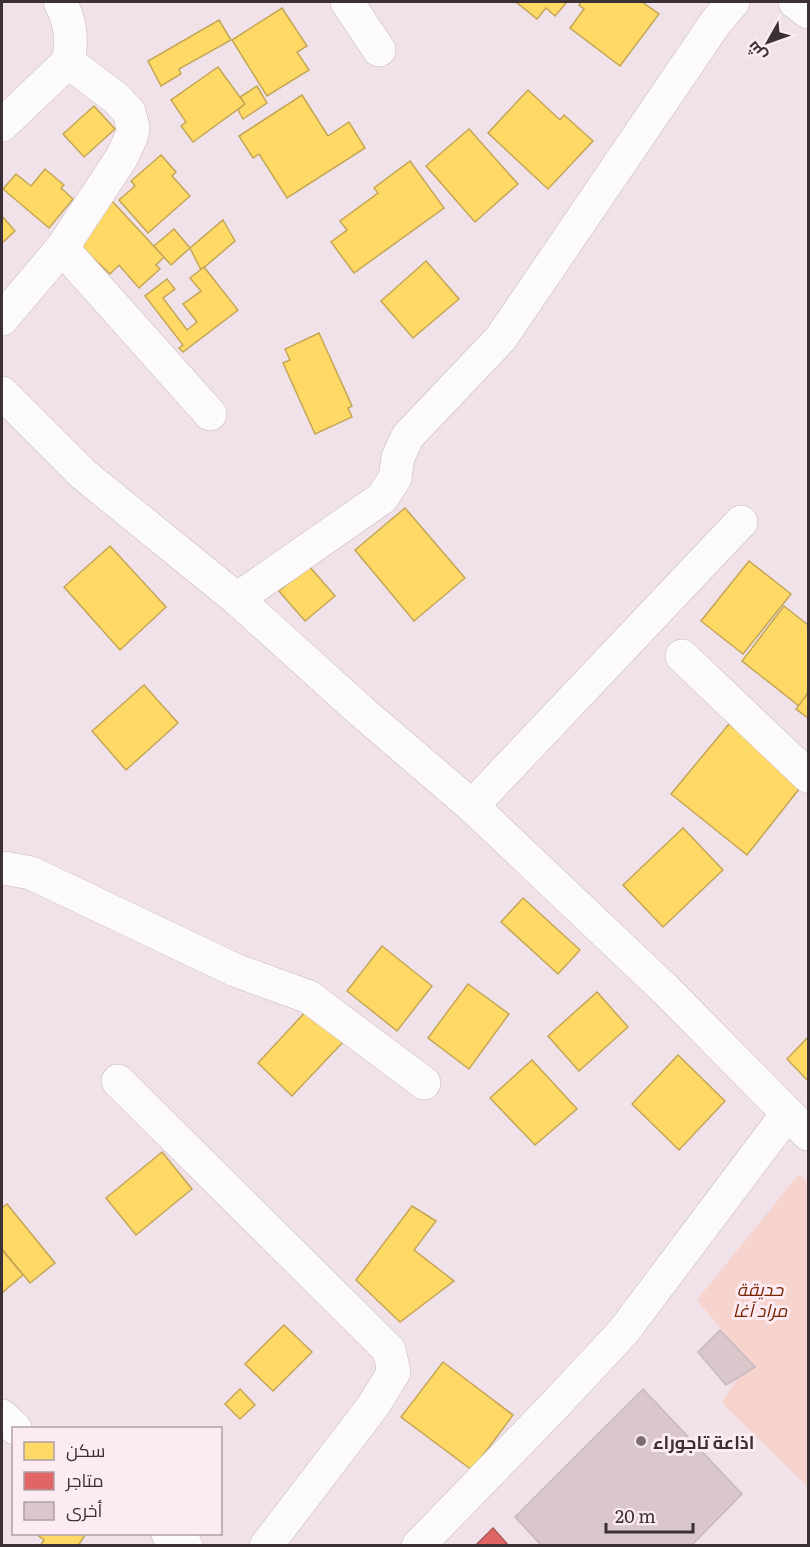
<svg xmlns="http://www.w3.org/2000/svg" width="810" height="1547" font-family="Literata,Cairo,serif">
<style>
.green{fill:#f6d3cc}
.homes{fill:#ffd966;stroke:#c4a657;stroke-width:1.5}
.shops{fill:#e06666;stroke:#ae5657;stroke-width:1.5}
.building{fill:#dac7cb;stroke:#c7b9bd;stroke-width:1.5}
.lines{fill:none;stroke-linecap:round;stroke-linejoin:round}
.minor-casing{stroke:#c5b8be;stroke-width:34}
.minor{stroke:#fdfafc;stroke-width:33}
.poi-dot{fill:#7b6e74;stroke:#fdebf3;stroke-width:2}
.labels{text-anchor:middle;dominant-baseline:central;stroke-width:6;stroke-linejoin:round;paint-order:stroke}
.park-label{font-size:18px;font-style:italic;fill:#782500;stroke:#fdebf3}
.poi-label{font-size:18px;font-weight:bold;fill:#3b3035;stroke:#fdebf3;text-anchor:start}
</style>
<rect width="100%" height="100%" fill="#f1e1e8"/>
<path class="green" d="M 799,1174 L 808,1183 L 808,1487 L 722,1403 L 748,1361 L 697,1300 Z"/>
<g class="homes">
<path d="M 516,2 L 567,2 L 555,16 L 546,8 L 537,19 Z"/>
<path d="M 581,2 L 642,2 L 659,14 L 620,66 L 570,28 L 584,9 L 579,5 Z"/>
<path d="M 282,8 L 307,46 L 297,52 L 309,70 L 267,96 L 232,40 Z"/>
<path d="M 219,20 L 231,40 L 179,69 L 181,74 L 161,86 L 148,61 Z"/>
<path d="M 218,67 L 245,104 L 193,142 L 181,126 L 186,122 L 171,100 Z"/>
<path d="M 257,86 L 267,103 L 243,119 L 238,110 L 245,104 L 240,97 Z"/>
<path d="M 528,90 L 560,120 L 564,115 L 593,141 L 548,189 L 488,133 Z"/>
<path d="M 302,95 L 328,136 L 349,122 L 365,148 L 287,198 L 259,154 L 253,158 L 239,136 Z"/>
<path d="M 94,106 L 115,129 L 84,157 L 63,134 Z"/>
<path d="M 469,129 L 518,184 L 475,222 L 426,166 Z"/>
<path d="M 161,155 L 176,172 L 172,176 L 190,196 L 148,233 L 119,200 L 135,186 L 131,181 Z"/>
<path d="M 410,161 L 444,208 L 354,273 L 331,242 L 347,230 L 340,221 L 378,193 L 374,188 Z"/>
<path d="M 45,169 L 64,185 L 61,188 L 73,199 L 49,228 L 3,189 L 16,174 L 31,186 Z"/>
<path d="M 111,200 L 164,257 L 156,265 L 160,269 L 139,288 L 119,265 L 110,274 L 77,243 Z"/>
<path d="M 2,216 L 15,231 L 2,243 Z"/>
<path d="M 223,220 L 235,241 L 201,270 L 190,248 Z"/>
<path d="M 174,229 L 190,248 L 171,265 L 154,246 Z"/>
<path d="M 426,261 L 459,299 L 413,338 L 381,301 Z"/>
<path d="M 204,267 L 238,310 L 183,352 L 179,348 L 183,345 L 145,296 L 167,279 L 175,289 L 163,298 L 187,330 L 197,322 L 183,304 L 201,291 L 190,278 Z"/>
<path d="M 319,333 L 352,406 L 348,408 L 352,417 L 315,434 L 283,363 L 290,360 L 285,349 Z"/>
<path d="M 405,508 L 465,578 L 414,621 L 355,550 Z"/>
<path d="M 110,546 L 166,607 L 120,650 L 64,587 Z"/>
<path d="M 749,561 L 791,594 L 743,654 L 701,621 Z"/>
<path d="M 309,566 L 335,596 L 305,621 L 279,591 Z"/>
<path d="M 784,606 L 808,625 L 808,693 L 799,706 L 742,661 Z"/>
<path d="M 144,685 L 178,723 L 126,770 L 92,731 Z"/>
<path d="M 808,693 L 808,718 L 796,709 Z"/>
<path d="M 729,724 L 803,784 L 747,855 L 671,794 Z"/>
<path d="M 683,828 L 723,870 L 663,927 L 623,885 Z"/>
<path d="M 523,898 L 580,950 L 558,974 L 501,922 Z"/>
<path d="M 382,946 L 432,986 L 397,1031 L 347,991 Z"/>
<path d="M 468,984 L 509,1014 L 469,1069 L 428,1038 Z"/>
<path d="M 597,992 L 628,1027 L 579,1071 L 548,1036 Z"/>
<path d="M 309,1008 L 344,1041 L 292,1096 L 258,1063 Z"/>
<path d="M 808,1037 L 808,1081 L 787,1059 Z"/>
<path d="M 678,1055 L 725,1101 L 679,1150 L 632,1104 Z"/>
<path d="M 532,1060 L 577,1109 L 535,1145 L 490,1098 Z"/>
<path d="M 162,1152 L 192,1189 L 136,1235 L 106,1198 Z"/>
<path d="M 7,1204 L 55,1263 L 30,1283 L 2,1249 L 2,1208 Z"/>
<path d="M 412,1206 L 436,1221 L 414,1250 L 454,1281 L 400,1322 L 356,1280 Z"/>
<path d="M 2,1250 L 23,1275 L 3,1292 L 2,1290 Z"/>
<path d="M 284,1325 L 312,1352 L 273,1391 L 245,1364 Z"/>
<path d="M 443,1362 L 513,1415 L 472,1470 L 401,1417 Z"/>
<path d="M 240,1389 L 255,1405 L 240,1419 L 225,1404 Z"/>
<path d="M 36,1534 L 83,1534 L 85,1535 L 78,1546 L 40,1546 L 44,1540 Z"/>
</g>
<path class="shops" d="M 493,1528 L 509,1546 L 475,1546 Z"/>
<g class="building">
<path d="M 720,1330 L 755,1367 L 726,1385 L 698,1352 Z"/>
<path d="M 643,1389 L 742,1494 L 691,1546 L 542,1546 L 515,1517 Z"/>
</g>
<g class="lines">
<g class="minor-casing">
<g id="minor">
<path d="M 347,2 L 379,50"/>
<path d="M 795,2 L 808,12"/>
<path d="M 2,125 L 68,62 C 73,40 71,21 60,2"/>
<path d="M 62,248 L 210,414"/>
<path d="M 2,319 L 62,248 L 122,157 L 132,135 L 133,127 L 129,112 L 116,98 L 68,62"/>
<path d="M 2,393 L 83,474 L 237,599 L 361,711 L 472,806 L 666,990 L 808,1134"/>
<path d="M 237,599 L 382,498 L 395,478 L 398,457 L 408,436 L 501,338 L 716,22 L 733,2"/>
<path d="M 682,656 L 808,776"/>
<path d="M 472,806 L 741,522"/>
<path d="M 2,869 L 4,868 L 31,873 L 235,970 L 309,997 L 424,1083"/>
<path d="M 118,1081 L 389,1350 L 394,1372 L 373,1406 L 266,1546"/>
<path d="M 2,1416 L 15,1428"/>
<path d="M 168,1534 L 186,1546"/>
<path d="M 418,1546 L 553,1407 L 623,1332 L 787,1114"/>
</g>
</g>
<use href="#minor" class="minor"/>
</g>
<circle class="poi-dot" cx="641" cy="1441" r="6"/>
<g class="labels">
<g class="park-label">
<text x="760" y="1288">حديقة<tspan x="760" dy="21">مراد آغا</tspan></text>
</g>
<g class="poi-label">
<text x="653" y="1441">اذاعة تاجوراء</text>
</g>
</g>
<rect width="810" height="1547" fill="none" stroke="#3b3035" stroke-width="6"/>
<rect x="12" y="1427" width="210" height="108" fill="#fdebf3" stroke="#afa0a7" stroke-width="1.5"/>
<rect x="24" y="1442" width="30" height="18" fill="#ffd966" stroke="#afa0a7" stroke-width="1.5"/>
<text x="66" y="1457" font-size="18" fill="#3b3035">سكن</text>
<rect x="24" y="1472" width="30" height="18" fill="#e06666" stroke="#afa0a7" stroke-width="1.5"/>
<text x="66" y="1487" font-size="18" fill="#3b3035">متاجر</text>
<rect x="24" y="1502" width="30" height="18" fill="#dac7cb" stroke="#afa0a7" stroke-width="1.5"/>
<text x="66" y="1517" font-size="18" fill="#3b3035">أخرى</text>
<g transform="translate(768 42) rotate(230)" stroke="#fdebf3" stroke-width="4.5" paint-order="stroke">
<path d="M0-4.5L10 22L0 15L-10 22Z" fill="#3b3035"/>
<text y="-9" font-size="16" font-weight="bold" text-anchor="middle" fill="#3b3035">ش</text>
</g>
<path d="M606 1523v9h87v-9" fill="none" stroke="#3b3035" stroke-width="3"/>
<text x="615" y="1523" font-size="18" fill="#3b3035" stroke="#fdebf3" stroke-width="4.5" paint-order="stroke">20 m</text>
</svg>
